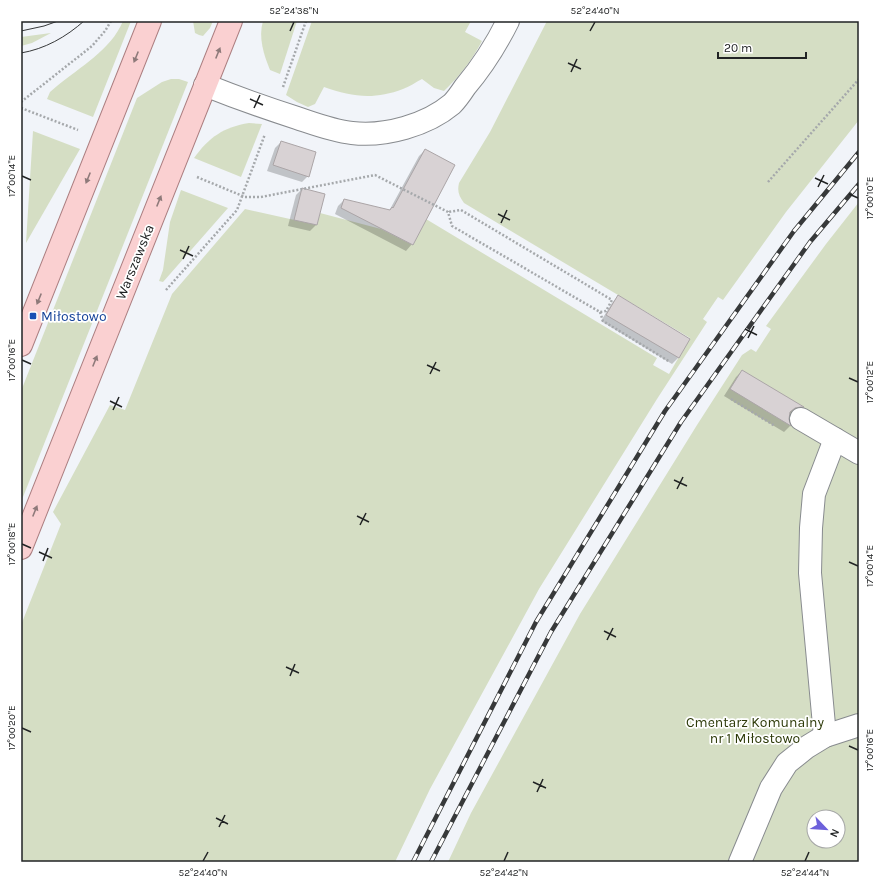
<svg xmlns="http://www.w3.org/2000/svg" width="880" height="883" font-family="Karla,sans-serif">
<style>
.green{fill:#d5dec4;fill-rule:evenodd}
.shadow{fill:#0003}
.building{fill:#d8d2d4;stroke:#aba5a7}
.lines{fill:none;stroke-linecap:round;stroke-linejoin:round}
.minor-casing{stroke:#888b8f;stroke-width:24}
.major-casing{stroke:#ac7f81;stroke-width:24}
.path{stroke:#a5a8ab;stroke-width:2.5;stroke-dasharray:2 2;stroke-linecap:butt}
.minor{stroke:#fff;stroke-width:22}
.major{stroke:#fad0d1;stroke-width:22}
.tram{stroke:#37393a;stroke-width:1}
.rail-casing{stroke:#37393a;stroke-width:4.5}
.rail{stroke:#fff;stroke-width:3;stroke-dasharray:9;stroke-linecap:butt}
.oneway{fill:#8e7a7a}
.ticks{fill:none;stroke:#212324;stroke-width:1.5}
.transit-dot{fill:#1a4fb4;stroke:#fff;stroke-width:1.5}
.labels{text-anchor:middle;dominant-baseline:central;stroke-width:3.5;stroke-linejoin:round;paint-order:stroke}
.street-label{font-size:14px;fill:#212324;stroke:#fff}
.transit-label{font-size:14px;fill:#164399;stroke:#fff;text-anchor:start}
.park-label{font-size:14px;fill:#2d3a09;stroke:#fff}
.neatline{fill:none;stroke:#212324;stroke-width:1.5}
.ticks-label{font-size:10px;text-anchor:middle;fill:#212324}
</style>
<rect width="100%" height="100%" fill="#f1f4f9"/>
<g class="green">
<path d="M 123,21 L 131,21 L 93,117 L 47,99 L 50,92 L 57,86 C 80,67 111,50 123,21 Z"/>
<path d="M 193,21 L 213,21 L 210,28 L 203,36 L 199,35 L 195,33 Z"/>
<path d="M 263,21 L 297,21 L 280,74 L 270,70 C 264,55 258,38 263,21 Z"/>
<path d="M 312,21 L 471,21 L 465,32 L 482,41 C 472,60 460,76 444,91 L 434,88 L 422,79 C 416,82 409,87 403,89 C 374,100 352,97 324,87 L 315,104 L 308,107 L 297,102 L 286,95 Z"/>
<path d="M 547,21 L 859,21 L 859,120 L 786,212 L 723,300 L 718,297 L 703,319 L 707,322 L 657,399 L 539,589 L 430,789 L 395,862 L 21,862 L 21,625 L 61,524 L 53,512 L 110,405 L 125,410 L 172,294 L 245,209 L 317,225 L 320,213 L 381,229 L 413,245 L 426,219 L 657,358 L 653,365 L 669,374 L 690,338 L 464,203 C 459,196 457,192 459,183 L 490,132 Z"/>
<path d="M 51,33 L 32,43 L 21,46 L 21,37 Z"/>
<path d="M 171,79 L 179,79 L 188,82 L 21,502 L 21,391 L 137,98 L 162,82 Z"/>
<path d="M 249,123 L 262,124 L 241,177 L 194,158 C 209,137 224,127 249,123 Z"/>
<path d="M 33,131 L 80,149 L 26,243 Z"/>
<path d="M 181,190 L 228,208 L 163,282 L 159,281 L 163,270 L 170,222 Z"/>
<path d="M 859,202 L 859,862 L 448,862 L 471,813 L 580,614 L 697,425 L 742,355 L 751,349 L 756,352 L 771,329 L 766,326 L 826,244 ZM 814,817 L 838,817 L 838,841 L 814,841 Z"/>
</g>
<g class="shadow">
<path d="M 281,142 L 308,176 L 302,182 L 267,171 L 275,148 Z"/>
<path d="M 425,150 L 412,244 L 406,251 L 335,214 L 338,206 L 344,200 L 389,211 L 419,156 Z"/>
<path d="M 302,189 L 323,194 L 316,225 L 310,231 L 288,226 L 296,195 Z"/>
<path d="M 618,296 L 689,339 L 678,358 L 672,364 L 601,321 L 612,303 Z"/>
<path d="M 742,371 L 803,408 L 797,413 L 789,414 L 788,419 L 790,426 L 784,432 L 724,396 L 736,377 Z"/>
</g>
<g class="building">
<path d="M 281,141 L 316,152 L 309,177 L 273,165 Z"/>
<path d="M 425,149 L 455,165 L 413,245 L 341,208 L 344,199 L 390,210 L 392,207 L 393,208 Z"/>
<path d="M 302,188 L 325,194 L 317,225 L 294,220 Z"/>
<path d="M 618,295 L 690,339 L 679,358 L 606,315 Z"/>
<path d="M 742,370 L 804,407 L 801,407 L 795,408 L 790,412 L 789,419 L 791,426 L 730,389 Z"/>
</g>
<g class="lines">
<g class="minor-casing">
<g id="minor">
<path d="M 205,85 C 235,97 266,108 297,118 C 315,124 333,131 352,133 C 385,137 427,125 452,104 C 457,99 461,93 465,87 C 482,67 496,45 508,21"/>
<path d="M 801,419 L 859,453"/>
<path d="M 825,736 L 810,573 L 811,528 L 814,494 L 835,439"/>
<path d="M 740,862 L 771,788 L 787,763 L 807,747 L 825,736 L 859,725"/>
</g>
</g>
<g class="major-casing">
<g id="major">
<path d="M 21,345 L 150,21"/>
<path d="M 21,548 L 231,21"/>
</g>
</g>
<g class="path">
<path d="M 283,87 L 306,21"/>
<path d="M 21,102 L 92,46 L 105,31 L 111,21"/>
<path d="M 21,108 L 78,130"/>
<path d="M 197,177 L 245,197 L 261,197 L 375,175 L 448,212 L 452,226 L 600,312 L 606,311 L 612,300 L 461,210 L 448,212"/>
<path d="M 768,182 L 859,79"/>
<path d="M 166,290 L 237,210 L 265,134"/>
<path d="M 600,312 L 603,321 L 670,362"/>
<path d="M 731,399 L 775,426"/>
</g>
<use href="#minor" class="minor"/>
<use href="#major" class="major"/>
<g class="tram">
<path d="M 21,31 L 44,26 L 58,21"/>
<path d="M 21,53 C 45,49 66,37 84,21"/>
</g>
<g class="rail-casing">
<g id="rail">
<path d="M 413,862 L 536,622 L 665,411 L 794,231 L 859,152"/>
<path d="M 431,862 L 551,632 L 681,422 L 810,242 L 859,184"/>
</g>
</g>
<use href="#rail" class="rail"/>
</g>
<defs><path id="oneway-solid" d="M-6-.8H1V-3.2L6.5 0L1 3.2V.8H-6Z"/></defs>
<g class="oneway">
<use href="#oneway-solid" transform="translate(218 53) rotate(-68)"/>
<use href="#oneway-solid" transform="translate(136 57) rotate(112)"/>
<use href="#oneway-solid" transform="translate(88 178) rotate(112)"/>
<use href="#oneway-solid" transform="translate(159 201) rotate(-68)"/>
<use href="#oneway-solid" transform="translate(39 299) rotate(112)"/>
<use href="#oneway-solid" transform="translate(95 361) rotate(-68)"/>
<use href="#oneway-solid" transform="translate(35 511) rotate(-68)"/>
</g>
<path class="ticks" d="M 290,31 L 294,22M 590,31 L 595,22M 568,63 L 581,69M 571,72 L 577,59M 250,99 L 263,105M 254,108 L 260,95M 22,176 L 31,180M 815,178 L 828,184M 818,187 L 824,175M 849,194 L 858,198M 498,214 L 510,220M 501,223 L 507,210M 180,250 L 193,256M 183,259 L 189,246M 745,329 L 757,335M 748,338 L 754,326M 22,360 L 31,364M 427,365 L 440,371M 430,374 L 436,362M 849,378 L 858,382M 110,401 L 122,407M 113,410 L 119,397M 674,480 L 687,486M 677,489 L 683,477M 357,516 L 369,522M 360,525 L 366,513M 22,544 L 31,548M 39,552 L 52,558M 43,561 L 48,548M 849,562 L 858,566M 604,631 L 616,637M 607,640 L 613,628M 286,667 L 299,673M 290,676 L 295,664M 22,728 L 31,732M 849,746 L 858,750M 533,782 L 546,788M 537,792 L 543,779M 216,818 L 228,824M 219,827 L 225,815M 203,861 L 208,852M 504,861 L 508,852M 805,861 L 809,852"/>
<rect class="transit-dot" x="29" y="312" width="8" height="8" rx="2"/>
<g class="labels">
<g class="street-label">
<text transform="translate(135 262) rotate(-68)">Warszawska</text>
</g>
<g class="transit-label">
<text x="41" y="316">Miłostowo</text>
</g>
<g class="park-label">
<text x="755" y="722">Cmentarz Komunalny<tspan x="755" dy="16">nr 1 Miłostowo</tspan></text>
</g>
</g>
<rect width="880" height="883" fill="none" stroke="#ffffff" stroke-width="44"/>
<g transform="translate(826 829) rotate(115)"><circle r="19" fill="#ffffff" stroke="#a6a7a7"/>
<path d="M0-3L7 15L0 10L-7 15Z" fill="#6d61db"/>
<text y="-6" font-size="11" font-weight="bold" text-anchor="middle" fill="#212324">N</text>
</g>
<path d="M718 52v6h88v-6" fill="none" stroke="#212324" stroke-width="2"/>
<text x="724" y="52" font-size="12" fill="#212324" stroke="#ffffff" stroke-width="3" paint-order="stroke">20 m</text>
<rect x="22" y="22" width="836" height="839" class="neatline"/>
<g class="ticks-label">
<text x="294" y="14">52°24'38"N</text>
<text x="595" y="14">52°24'40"N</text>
<text transform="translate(11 176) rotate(-90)" y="4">17°00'14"E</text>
<text transform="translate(869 198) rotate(-90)" y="4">17°00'10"E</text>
<text transform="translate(11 360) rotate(-90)" y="4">17°00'16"E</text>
<text transform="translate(869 382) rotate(-90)" y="4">17°00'12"E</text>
<text transform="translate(11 544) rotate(-90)" y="4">17°00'18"E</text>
<text transform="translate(869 566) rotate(-90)" y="4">17°00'14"E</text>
<text transform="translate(11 728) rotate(-90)" y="4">17°00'20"E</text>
<text transform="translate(869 750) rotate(-90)" y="4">17°00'16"E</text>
<text x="203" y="876">52°24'40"N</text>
<text x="504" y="876">52°24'42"N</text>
<text x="805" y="876">52°24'44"N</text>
</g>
</svg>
